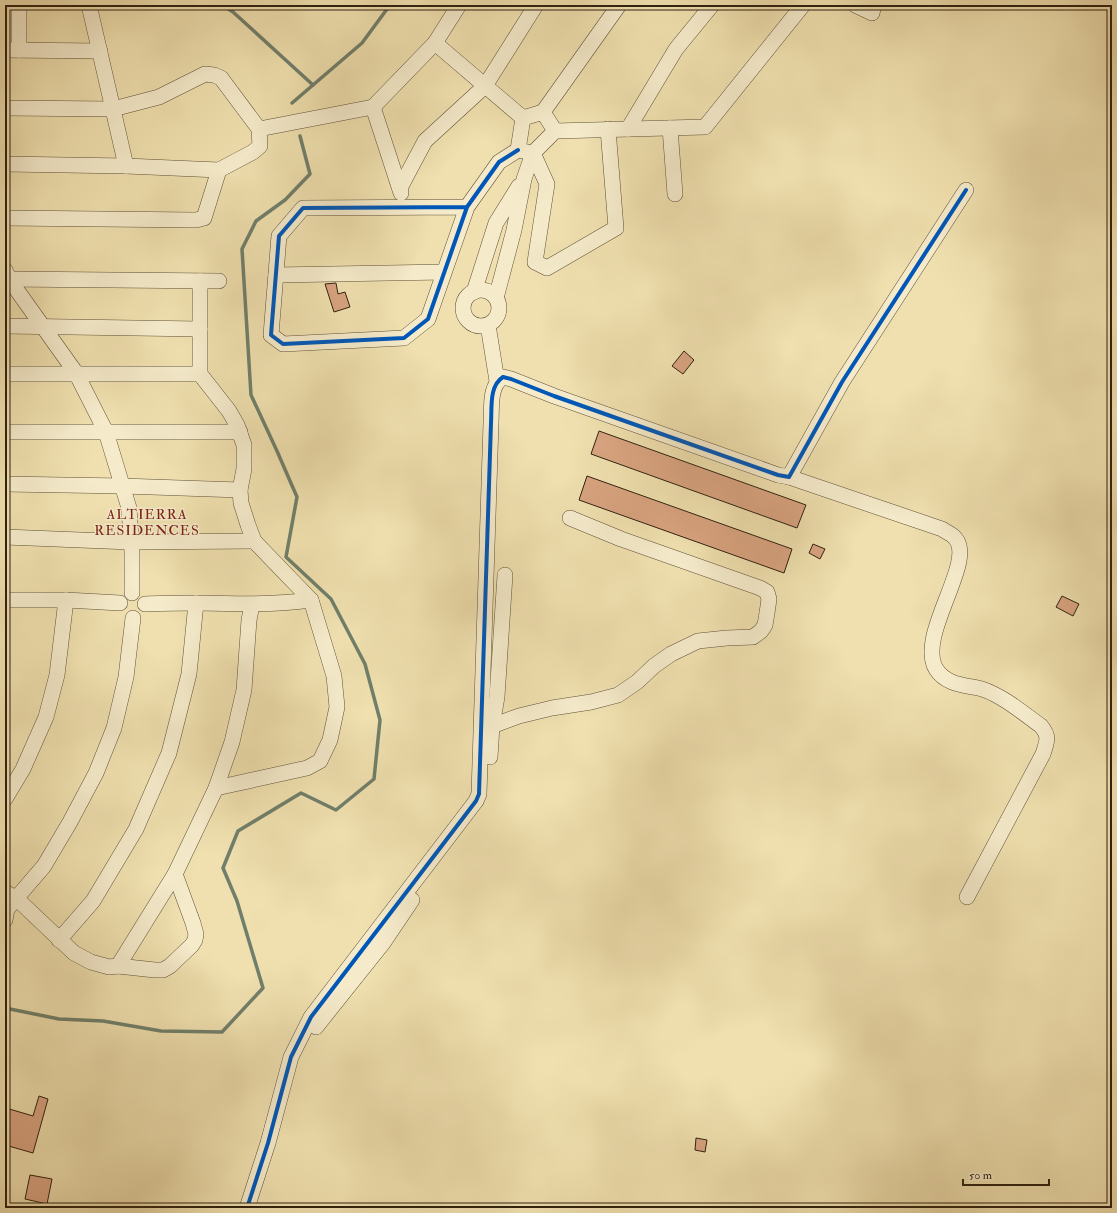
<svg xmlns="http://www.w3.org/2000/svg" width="1117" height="1213" font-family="'IM FELL Double Pica',serif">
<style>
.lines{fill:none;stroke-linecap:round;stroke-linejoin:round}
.stream{stroke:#707f6b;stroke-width:3.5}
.building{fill:#d9a481;stroke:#2f2110}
.minor-casing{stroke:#5f5138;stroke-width:16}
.minor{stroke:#f5ebcb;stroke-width:15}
.cycleway-casing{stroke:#f5ebcb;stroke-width:6}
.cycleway{stroke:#0057b8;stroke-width:4}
.labels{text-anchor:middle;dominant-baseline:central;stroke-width:3;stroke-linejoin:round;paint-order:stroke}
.neighbourhood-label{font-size:14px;letter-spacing:1px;fill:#7a1f14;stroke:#f5ebcb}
</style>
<rect width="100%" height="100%" fill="#f0e0af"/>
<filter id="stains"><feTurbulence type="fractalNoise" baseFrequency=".005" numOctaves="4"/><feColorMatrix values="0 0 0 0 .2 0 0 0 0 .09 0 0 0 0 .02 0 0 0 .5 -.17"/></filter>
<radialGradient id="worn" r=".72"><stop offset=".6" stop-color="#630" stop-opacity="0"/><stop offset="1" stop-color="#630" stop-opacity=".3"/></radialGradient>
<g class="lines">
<g class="stream">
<path d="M 222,5 L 233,12 L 313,85"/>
<path d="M 292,103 L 362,43 L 390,5"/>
<path d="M 5,1008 L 59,1019 L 103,1021 L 161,1031 L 222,1032 L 263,988 L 237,901 L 223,868 L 238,831 L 301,793 L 336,810 L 374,779 L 380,720 L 365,664 L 331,599 L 286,557 L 297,497 L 277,451 L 251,395 L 242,249 L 256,221 L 285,200 L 310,174 L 300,136"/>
</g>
</g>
<g class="building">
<path d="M 336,283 L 338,294 L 345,292 L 350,307 L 334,312 L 325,284 Z"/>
<path d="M 684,351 L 694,360 L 683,374 L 672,366 Z"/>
<path d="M 599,431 L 806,505 L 797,528 L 591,454 Z"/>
<path d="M 587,476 L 792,549 L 784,573 L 579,500 Z"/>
<path d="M 813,544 L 825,549 L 820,559 L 809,553 Z"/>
<path d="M 1062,596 L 1079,604 L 1073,616 L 1056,607 Z"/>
<path d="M 39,1096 L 48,1099 L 33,1153 L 5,1145 L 5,1113 L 6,1108 L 33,1116 Z"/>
<path d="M 696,1138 L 707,1140 L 705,1152 L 695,1150 Z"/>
<path d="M 30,1175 L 52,1179 L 47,1204 L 25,1199 Z"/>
</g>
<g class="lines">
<g class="minor-casing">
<g id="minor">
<path d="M 89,5 L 126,166"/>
<path d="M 855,5 L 872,13 L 874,5"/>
<path d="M 435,43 L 523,118"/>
<path d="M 5,50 L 100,51"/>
<path d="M 19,50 L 19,5"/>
<path d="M 373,107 L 401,193"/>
<path d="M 5,108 L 113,109 L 159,97 L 205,74 L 214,75 L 221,78 L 259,129 L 260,146 L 253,152 L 219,170 L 126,166 L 5,164"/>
<path d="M 543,112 L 619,5"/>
<path d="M 543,112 L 555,131 L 533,153 L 518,150 L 523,118 Z"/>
<path d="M 670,128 L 675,194"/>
<path d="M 259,129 L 373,107 L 435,43 L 459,5"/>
<path d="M 628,129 L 676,49 L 712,5"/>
<path d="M 555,131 L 705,127 L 803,5"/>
<path d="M 533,153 L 547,184 L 535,262 L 547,268 L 616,228 L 608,129"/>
<path d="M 400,188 L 425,141 L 485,86 L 536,5"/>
<path d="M 467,207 L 303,208 L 279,236 L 271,335 L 283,344 L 404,338 L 428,319 L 467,207 L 499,162 L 518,150"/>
<path d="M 5,218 L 196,220 L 204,218 L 219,170"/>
<path d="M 5,270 L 9,279 L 76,373 L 106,432 L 129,508 L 132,552 L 132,593"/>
<path d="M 276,275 L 444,272"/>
<path d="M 5,279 L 219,281"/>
<path d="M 200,281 L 200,374 L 229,411 L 237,425 L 244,445 L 244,469 L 240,490 L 241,503 L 248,525 L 254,541 L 311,600 L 334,676 L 337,707 L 330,740 L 320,761 L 307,768 L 216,788"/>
<circle cx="481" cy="308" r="18"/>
<path d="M 474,292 L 496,223 L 519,186"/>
<path d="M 496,298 L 514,230 L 524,179 L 533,153"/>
<path d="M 488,325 L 497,381"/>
<path d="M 5,326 L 200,329"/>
<path d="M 5,374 L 200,374"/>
<path d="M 5,432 L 240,432"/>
<path d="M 789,477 L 942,529 C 946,532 952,534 955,538 C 977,561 916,635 936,669 C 946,685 965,685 982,689 C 1003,696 1023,713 1041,726 C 1050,737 1047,741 1043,754 L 967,897"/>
<path d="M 5,484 L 122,486 L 240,490"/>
<path d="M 5,537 L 131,542 L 254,541"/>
<path d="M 5,600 L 66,600 L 120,603"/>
<path d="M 145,604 C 162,603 180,603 197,603 C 236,604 273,605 311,600"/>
<path d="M 492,726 L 519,716 L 552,708 L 591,702 L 618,695 L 637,682 L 654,666 L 671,654 L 698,641 L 727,638 L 753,637 L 761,631 L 765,625 L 767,613 L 769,599 L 767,592 L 760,588 L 621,539 L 570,518"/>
<path d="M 490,757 L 492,726 L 497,697 L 505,575"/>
<path d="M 5,799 L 23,769 L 46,717 L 57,675 L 66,600"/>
<path d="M 5,892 L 16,898 L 74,953 L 91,962 L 109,967 L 118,966 L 155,970 L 163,970 L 170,966 L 192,945 L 195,940 L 196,934 L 193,923 L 175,874"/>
<path d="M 5,920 L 7,909 L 44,866 L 70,822 L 96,773 L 114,728 L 126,677 L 133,618"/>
<path d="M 59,940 L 93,901 L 136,829 L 169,753 L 189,674 L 196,603"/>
<path d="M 118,966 L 175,874 L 216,788 L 232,742 L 244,690 L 249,620 L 252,605"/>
<path d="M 316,1027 L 383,943 L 412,900"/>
<path d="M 247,1208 L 268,1143 L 291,1057 L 311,1017 L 476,801 L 479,794 L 491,423 C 492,407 489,386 503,377 L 511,379 L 554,396 L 778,475 L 789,477 L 842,382 L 966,190"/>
</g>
</g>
<use href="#minor" class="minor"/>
<g class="cycleway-casing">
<g id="cycleway">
<path d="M 467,207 L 303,208 L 279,236 L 271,335 L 283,344 L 404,338 L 428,319 L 467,207 L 499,162 L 518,150"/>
<path d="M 247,1208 L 268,1143 L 291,1057 L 311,1017 L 476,801 L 479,794 L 491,423 C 492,407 489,386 503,377 L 511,379 L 554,396 L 778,475 L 789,477 L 842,382 L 966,190"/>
</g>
</g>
<use href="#cycleway" class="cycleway"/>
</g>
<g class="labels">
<g class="neighbourhood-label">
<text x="147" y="514">ALTIERRA<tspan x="147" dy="16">RESIDENCES</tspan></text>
</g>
</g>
<rect width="1117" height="1213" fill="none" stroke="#f0e0af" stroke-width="20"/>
<rect x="6" y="6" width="1105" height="1201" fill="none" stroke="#2f2110" stroke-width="2"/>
<rect x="10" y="10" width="1097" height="1193" fill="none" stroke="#2f2110"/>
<path d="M963 1179v6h86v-6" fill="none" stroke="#2f2110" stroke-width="2"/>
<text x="969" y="1179" font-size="12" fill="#2f2110" stroke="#f5ebcb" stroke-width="3" paint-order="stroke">50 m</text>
<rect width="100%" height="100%" filter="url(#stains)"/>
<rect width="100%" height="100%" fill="url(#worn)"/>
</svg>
